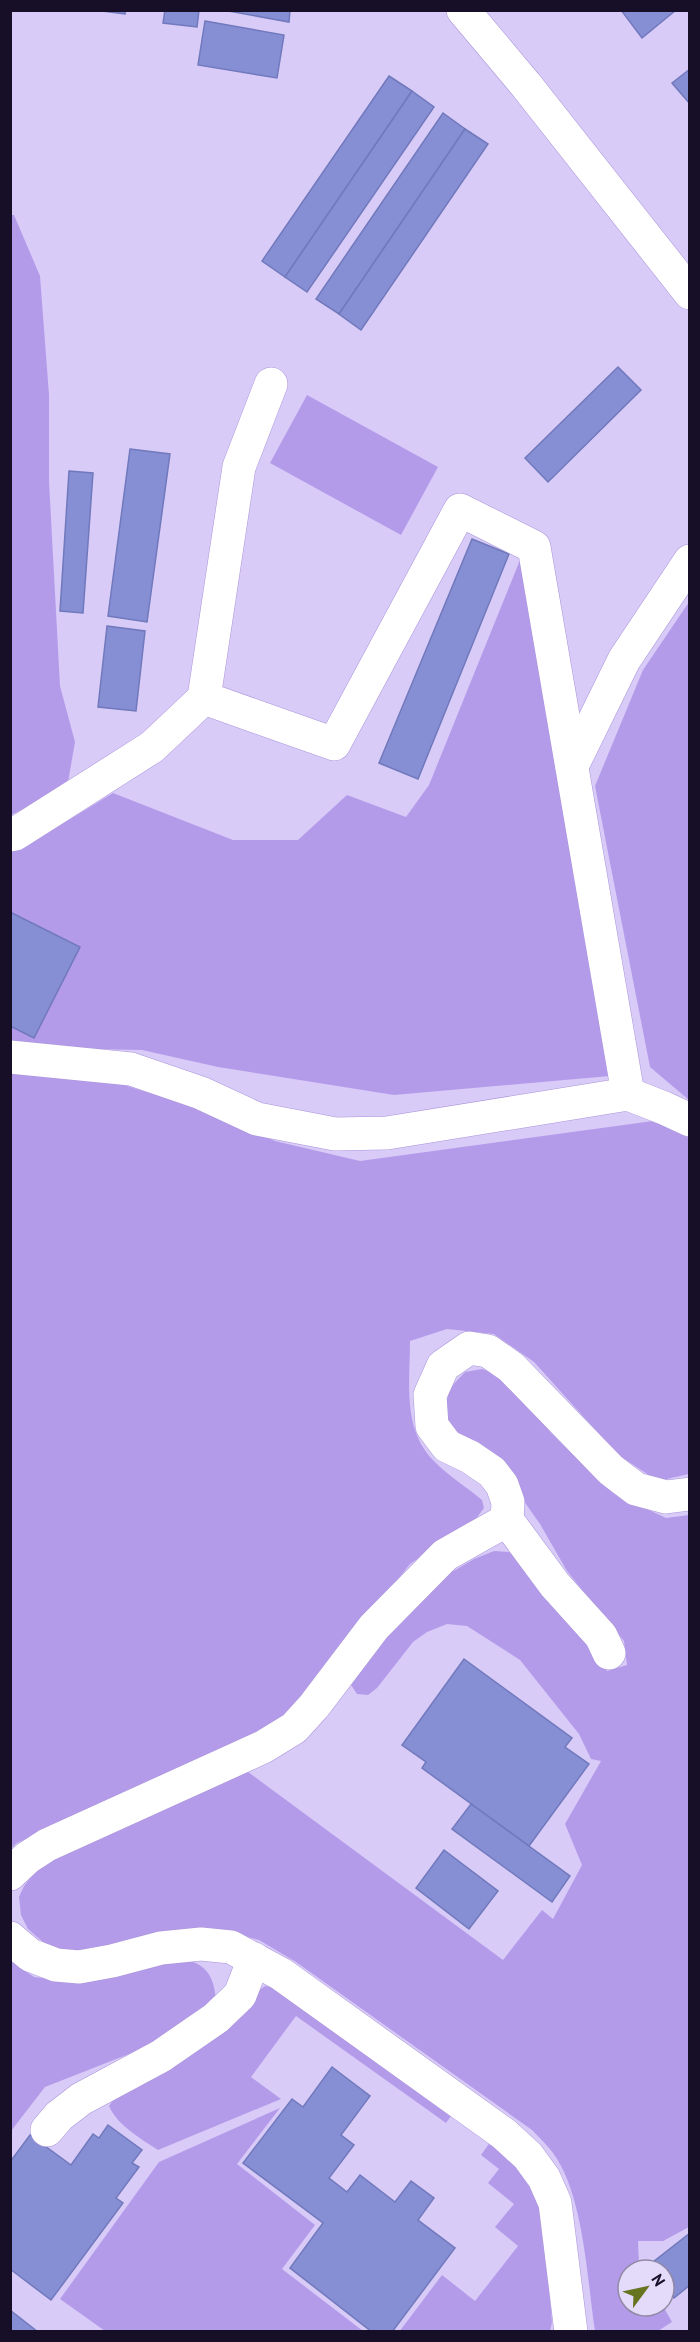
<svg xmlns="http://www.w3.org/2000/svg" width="700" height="2342" font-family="'PT Sans',sans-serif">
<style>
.green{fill:#b49bea}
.building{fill:#868fd4;stroke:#7179bc;stroke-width:1.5}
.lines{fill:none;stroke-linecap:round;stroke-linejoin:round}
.minor-casing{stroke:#aa94da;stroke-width:34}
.minor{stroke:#fff;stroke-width:33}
</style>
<rect width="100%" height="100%" fill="#d8cbf8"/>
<g class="green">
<path d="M 10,215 L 14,215 L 40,276 L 49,395 L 49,481 L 60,686 L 75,742 L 67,788 L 11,815 Z"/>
<path d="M 307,395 L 438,467 L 401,535 L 270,463 Z"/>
<path d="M 520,560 L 610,1076 L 394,1095 L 218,1067 L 142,1050 L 43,1048 L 11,1045 L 10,848 L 26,846 L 113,793 L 233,840 L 298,840 L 347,795 L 406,817 L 429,785 Z"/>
<path d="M 689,602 L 689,1100 L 650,1067 L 595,786 L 643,670 Z"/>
<path d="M 11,1068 L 92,1075 L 188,1105 L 275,1141 L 360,1161 L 653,1121 L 689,1138 L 689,1474 L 658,1481 L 618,1455 L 534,1362 L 494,1334 L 447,1329 L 410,1341 C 410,1382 402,1429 434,1461 C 448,1476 467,1487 482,1500 L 484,1508 L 475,1520 L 410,1564 L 315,1682 L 283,1719 L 268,1730 L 17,1843 L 11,1848 Z"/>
<path d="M 482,1369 L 505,1378 L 530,1406 L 551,1433 L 613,1493 L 666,1518 L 689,1515 L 689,2227 L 663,2241 L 638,2241 L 639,2264 L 643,2270 L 628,2270 L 628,2306 L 663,2306 L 672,2322 L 658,2331 L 595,2331 C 587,2280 584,2195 553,2153 C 547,2145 539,2137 532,2130 L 296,1962 L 259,1940 L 223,1931 L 112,1948 L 64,1953 L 44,1943 L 28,1929 L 21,1915 L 19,1897 L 24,1886 L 37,1870 L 58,1856 L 244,1769 L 503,1960 L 542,1910 L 553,1919 L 582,1865 L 565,1824 L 601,1761 L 591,1759 L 579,1734 L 520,1660 L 467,1626 L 447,1624 L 427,1632 L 413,1642 L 377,1688 L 368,1695 L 357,1694 L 351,1685 L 354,1672 L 435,1582 L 474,1559 L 494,1551 L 509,1552 L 524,1562 L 591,1641 L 607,1671 L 627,1665 L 624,1641 L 567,1571 L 540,1524 L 501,1469 L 450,1426 L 445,1408 L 450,1388 L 465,1372 Z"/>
<path d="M 175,1958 C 205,1961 215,1974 216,2004 L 162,2041 L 45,2087 L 11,2131 L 11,1961 L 34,1977 L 61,1980 Z"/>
<path d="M 265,1986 L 277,1988 L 451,2116 L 446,2123 L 296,2016 L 251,2077 L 281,2099 L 158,2150 C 140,2138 118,2126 109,2106 L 116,2096 Z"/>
<path d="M 280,2108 L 237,2164 L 315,2225 L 282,2269 L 363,2331 L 105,2331 L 60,2299 L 159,2162 Z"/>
<path d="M 491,2141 L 521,2166 L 543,2216 L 552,2322 L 550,2331 L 399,2332 L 442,2275 L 475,2301 L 518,2246 L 495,2227 L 514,2204 L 488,2183 L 499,2169 L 481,2155 Z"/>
</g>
<g class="building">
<path d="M 94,10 L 126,10 L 125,14 Z"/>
<path d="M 165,10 L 199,10 L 197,27 L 163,23 Z"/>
<path d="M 223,10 L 290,10 L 289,22 Z"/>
<path d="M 621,10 L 676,10 L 642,38 Z"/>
<path d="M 205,21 L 284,35 L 277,78 L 198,65 Z"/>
<path d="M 690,69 L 690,104 L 672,83 Z"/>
<path d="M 389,76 L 412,91 L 285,277 L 262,261 Z"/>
<path d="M 412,91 L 434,107 L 307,292 L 285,277 Z"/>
<path d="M 443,113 L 465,129 L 339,314 L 316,299 Z"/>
<path d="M 465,129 L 488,144 L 361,330 L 339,314 Z"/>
<path d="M 618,367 L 641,390 L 548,482 L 525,458 Z"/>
<path d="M 130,449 L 170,454 L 147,622 L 108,616 Z"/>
<path d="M 69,471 L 93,473 L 83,613 L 60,611 Z"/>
<path d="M 472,539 L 509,554 L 418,779 L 379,763 Z"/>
<path d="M 107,626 L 145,631 L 136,711 L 98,707 Z"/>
<path d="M 10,912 L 80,947 L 34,1038 L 10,1026 Z"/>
<path d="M 464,1659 L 572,1738 L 565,1747 L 589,1764 L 529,1846 L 422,1768 L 426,1762 L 402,1745 Z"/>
<path d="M 471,1804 L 570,1876 L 552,1902 L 452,1829 Z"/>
<path d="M 444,1850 L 498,1891 L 469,1929 L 416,1888 Z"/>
<path d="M 332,2067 L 370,2096 L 341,2135 L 354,2145 L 329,2178 L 347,2192 L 360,2175 L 395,2202 L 411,2181 L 434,2198 L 418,2220 L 455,2248 L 392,2332 L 372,2332 L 290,2268 L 323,2223 L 243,2163 L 292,2099 L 303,2107 Z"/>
<path d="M 108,2125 L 142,2150 L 132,2163 L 139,2167 L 116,2198 L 123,2203 L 51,2300 L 10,2269 L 10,2162 L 30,2135 L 71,2165 L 93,2134 L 99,2138 Z"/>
<path d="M 690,2233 L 690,2285 L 674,2298 L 664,2286 L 664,2270 L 651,2270 L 648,2266 Z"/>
<path d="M 10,2310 L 38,2332 L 10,2332 Z"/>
</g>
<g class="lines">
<g class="minor-casing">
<g id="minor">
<path d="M 463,10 L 526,85 L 690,293"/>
<path d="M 271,384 L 239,467 L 204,698 L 334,744 L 460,510 L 534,547 L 628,1094"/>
<path d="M 572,766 L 624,660 L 690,561"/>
<path d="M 10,835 L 15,834 L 152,747 L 204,698"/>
<path d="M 10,1057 L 131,1069 L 201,1093 L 257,1119 L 335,1134 L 387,1133 L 628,1094 L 664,1108 L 690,1120"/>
<path d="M 507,1520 L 555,1585 L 601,1636 L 609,1653"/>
<path d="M 10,1874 L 27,1858 L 47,1845 L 263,1747 L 294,1728 L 314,1706 L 374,1627 L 445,1555 L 507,1520 L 508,1502 L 502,1485 L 492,1472 L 470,1457 L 447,1446 L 432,1426 L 430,1395 L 443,1366 L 469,1348 L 488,1351 L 511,1367 L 611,1470 L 636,1489 L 666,1497 L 690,1494"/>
<path d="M 10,1938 L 30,1955 L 56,1965 L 79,1967 L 112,1961 L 161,1948 L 201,1944 L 231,1947 L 281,1974 L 504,2134 L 528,2156 L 544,2178 L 555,2203 L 571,2332"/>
<path d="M 47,2130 L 59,2116 L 81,2099 L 161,2056 L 216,2018 L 240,1995 L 254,1959"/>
</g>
</g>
<use href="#minor" class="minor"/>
</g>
<rect width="700" height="2342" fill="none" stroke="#170e28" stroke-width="24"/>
<g transform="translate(646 2288) rotate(57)"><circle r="28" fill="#e3dbf9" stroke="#9189a5" stroke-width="1.5"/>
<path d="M0-4.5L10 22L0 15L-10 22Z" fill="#66731f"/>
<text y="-9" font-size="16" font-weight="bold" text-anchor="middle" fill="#170e28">N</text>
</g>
</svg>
